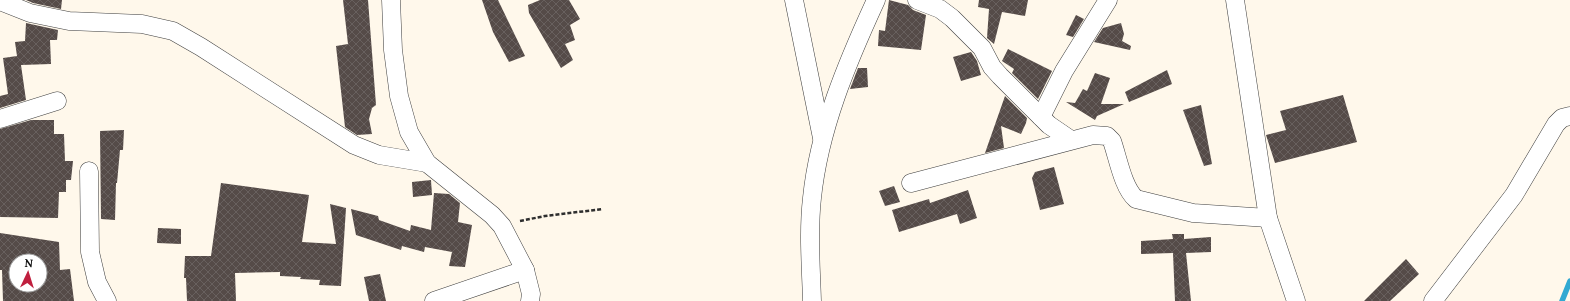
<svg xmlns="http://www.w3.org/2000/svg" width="1570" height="301" font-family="Lora,serif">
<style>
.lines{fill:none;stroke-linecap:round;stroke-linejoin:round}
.stream{stroke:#32a9d2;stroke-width:5.5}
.building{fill:url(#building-cross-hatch);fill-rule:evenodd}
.minor-casing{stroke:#3f3f3f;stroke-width:19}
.path{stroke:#2e2e2e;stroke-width:2.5;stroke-dasharray:4 2;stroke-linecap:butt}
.minor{stroke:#fff;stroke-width:18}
</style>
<defs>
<pattern id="building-cross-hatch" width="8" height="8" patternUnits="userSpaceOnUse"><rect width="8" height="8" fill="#554b48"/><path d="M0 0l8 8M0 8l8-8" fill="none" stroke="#68605e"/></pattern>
</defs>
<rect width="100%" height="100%" fill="#fff8eb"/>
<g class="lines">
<path class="stream" d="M 1562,301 L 1570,281"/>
</g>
<g class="building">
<path d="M 26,0 L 62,0 L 61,9 L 33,3 Z"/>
<path d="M 343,0 L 368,0 L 376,105 L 372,108 L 369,119 L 372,134 L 357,135 L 345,127 L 336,46 L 348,44 Z"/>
<path d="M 482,0 L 498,0 L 525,56 L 509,62 L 493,32 Z"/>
<path d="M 540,0 L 569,0 L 580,19 L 570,25 L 575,40 L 565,44 L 573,60 L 561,68 L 529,13 L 528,5 Z"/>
<path d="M 889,0 L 908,5 L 913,10 L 926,15 L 921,50 L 878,46 L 879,30 L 885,31 Z"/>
<path d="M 979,0 L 1028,0 L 1025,16 L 1002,12 L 994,44 L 987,38 L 989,9 L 978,7 Z"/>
<path d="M 1076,15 L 1084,19 L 1073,37 L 1066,35 Z"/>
<path d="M 26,23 L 58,30 L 57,40 L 50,40 L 51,64 L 21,65 L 26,100 L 0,108 L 0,96 L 8,94 L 3,58 L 17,56 L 15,42 L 25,41 Z"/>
<path d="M 1121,23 L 1124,34 L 1122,41 L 1131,46 L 1130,50 L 1094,42 L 1103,28 Z"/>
<path d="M 1008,49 L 1052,71 L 1038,99 L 1012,73 L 1014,69 L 1002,61 Z"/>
<path d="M 971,52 L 977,61 L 981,75 L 961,81 L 953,57 Z"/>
<path d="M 858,68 L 867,68 L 868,87 L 850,89 Z"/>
<path d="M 1167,70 L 1172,84 L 1129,102 L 1125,92 Z"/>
<path d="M 1095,73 L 1110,78 L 1101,104 L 1124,104 L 1097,116 L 1095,120 L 1066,102 L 1075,103 L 1083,89 L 1087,91 Z"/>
<path d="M 1343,95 L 1357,142 L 1275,163 L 1266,135 L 1286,130 L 1280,111 Z"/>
<path d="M 1005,96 L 1027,118 L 1026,123 L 1021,134 L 1001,126 L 1004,148 L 985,153 Z"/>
<path d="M 1201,105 L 1212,164 L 1204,166 L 1183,110 Z"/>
<path d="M 31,120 L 54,120 L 54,134 L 64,134 L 65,161 L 73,161 L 71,180 L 66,180 L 66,192 L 59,192 L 58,218 L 0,217 L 0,129 Z"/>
<path d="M 124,130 L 123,150 L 120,150 L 117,183 L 116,183 L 115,220 L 101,219 L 100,131 Z"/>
<path d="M 1054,167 L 1064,204 L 1040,210 L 1032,178 L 1035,172 Z"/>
<path d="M 431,180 L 432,195 L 413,197 L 412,182 Z"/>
<path d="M 221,183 L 309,195 L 302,242 L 336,244 L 330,204 L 346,208 L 341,286 L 319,285 L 320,280 L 300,279 L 301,277 L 280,276 L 280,272 L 235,273 L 236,301 L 187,301 L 186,278 L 184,278 L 185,256 L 211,256 Z"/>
<path d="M 894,186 L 900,202 L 885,206 L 879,191 Z"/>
<path d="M 968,190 L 977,218 L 960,224 L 957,214 L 899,232 L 892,210 L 929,199 L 930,203 Z"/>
<path d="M 434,193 L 449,194 L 460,203 L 458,222 L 472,225 L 465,267 L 449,266 L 452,252 L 425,247 L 424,252 L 402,246 L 401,250 L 356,235 L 351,209 L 378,216 L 379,220 L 410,231 L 411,225 L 431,230 Z"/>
<path d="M 158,228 L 181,229 L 181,244 L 157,243 Z"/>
<path d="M 0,233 L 59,242 L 60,270 L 70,269 L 74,301 L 3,301 L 2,270 L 0,270 ZM 16,261 L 40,261 L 40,285 L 16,285 Z"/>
<path d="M 1172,234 L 1184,234 L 1184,239 L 1211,237 L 1211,252 L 1186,253 L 1191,301 L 1175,301 L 1173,253 L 1141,254 L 1141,241 L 1173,239 Z"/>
<path d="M 1406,259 L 1419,274 L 1390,301 L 1364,301 Z"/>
<path d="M 380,274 L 386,301 L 369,301 L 364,277 Z"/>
</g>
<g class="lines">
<g class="minor-casing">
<g id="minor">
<path d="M 391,0 L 393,50 L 399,96 L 409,132 L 427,163 L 492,215 L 502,226 L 525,270 L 531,294 L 530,301"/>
<path d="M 794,0 L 822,138"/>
<path d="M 917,0 L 940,9 L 952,18 L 982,48 L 992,67 L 1000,76 L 1049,125 L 1071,140"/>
<path d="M 1235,0 L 1268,218 L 1296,301"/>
<path d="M 0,1 L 30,13 L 69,21 L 142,24 L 173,31 L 201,47 L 354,145 L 379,155 L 427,163"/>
<path d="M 1041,117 L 1064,71 L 1108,0"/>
<path d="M 0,119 L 57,101"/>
<path d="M 89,171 L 90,252 L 97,282 L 107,301"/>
<path d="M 911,183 L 1093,135 L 1107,136 L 1112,141 C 1118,158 1123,188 1136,199 L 1193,213 L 1268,218"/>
<path d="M 434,301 L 525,270"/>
<path d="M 812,301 C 811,267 808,232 812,198 C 819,129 847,63 876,0"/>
<path d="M 1433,301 L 1514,195 L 1556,124 L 1562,118 L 1570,116"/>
</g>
</g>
<path class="path" d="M 520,221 L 545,216 L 603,209"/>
<use href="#minor" class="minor"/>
</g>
<g transform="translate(28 273) rotate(4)"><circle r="19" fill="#ffffff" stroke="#9e9e9e"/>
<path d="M0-3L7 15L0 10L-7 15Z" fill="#c01f3e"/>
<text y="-6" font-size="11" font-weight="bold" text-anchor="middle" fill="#0c0c0c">N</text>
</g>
</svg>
